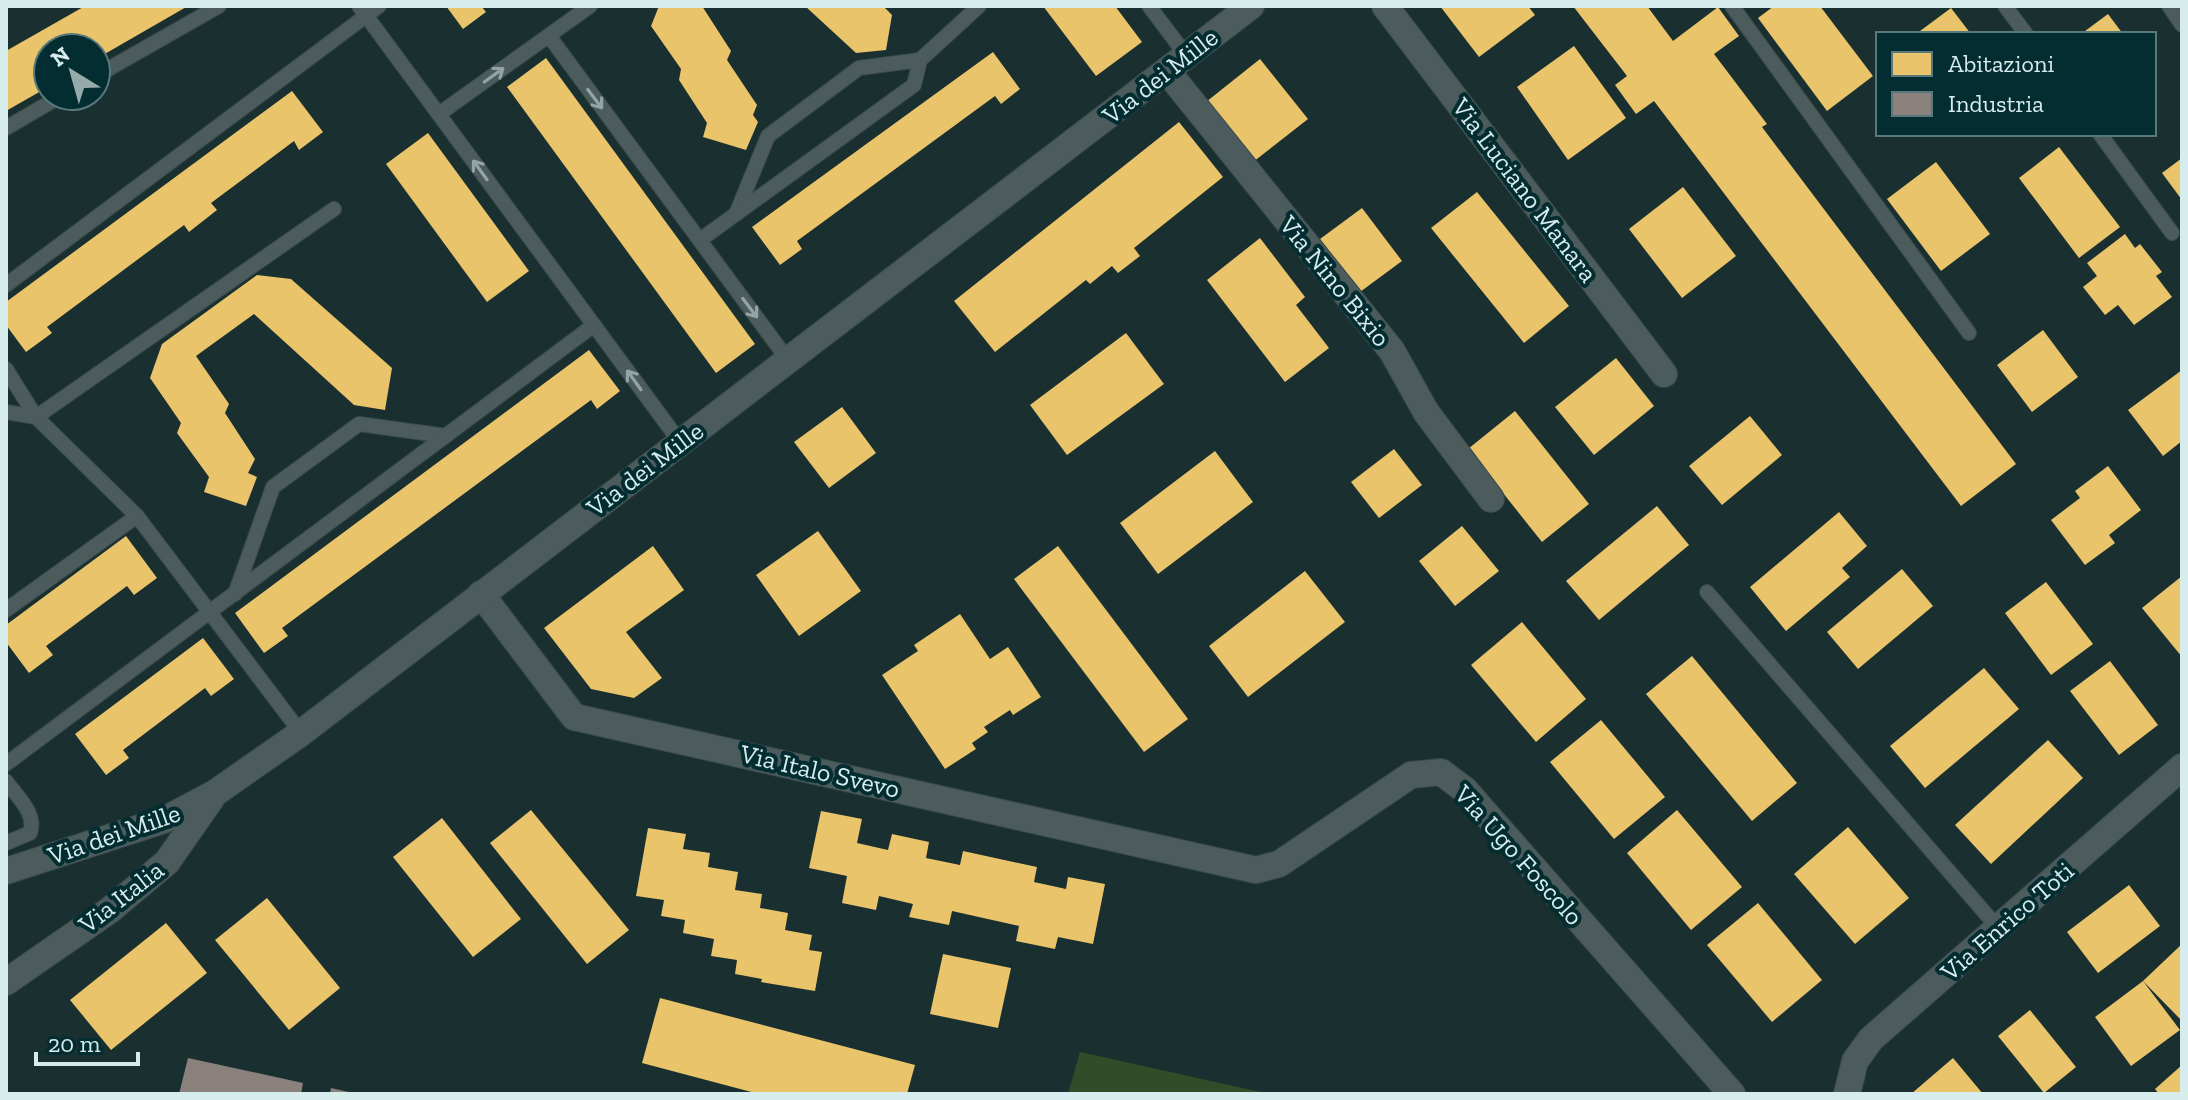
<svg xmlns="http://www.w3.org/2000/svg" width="2188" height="1100" font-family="'Zilla Slab',serif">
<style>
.green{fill:#304c29}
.homes{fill:#e9c46a}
.industry{fill:#8a817c}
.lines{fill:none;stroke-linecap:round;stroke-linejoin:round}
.lane-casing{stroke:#394a4b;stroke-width:16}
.street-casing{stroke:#394a4b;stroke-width:28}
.lane{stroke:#4c5c5d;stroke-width:14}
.street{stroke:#4c5c5d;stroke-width:26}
.rail{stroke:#5c6a6c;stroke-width:6;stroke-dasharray:16 8;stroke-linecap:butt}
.oneway{stroke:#92a4a5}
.labels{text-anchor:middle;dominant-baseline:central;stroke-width:8;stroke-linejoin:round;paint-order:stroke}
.street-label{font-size:26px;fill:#d7eced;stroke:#032d30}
</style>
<rect width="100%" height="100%" fill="#1a2f30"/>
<path class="green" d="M 1080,1052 L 1270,1094 L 1068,1094 Z"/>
<g class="homes">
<path d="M 85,6 L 188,6 L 96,59 L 96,48 L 48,48 L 48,87 L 6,111 L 6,51 Z"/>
<path d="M 446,6 L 481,6 L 486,12 L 463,29 Z"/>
<path d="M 659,6 L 702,6 L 731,51 L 727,60 L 757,105 L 753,115 L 758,122 L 746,150 L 703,137 L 707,123 L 679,80 L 681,69 L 651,26 Z"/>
<path d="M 805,6 L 883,6 L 892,15 L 886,50 L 856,53 Z"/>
<path d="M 1043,6 L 1115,6 L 1142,42 L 1096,76 Z"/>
<path d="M 1440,6 L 1528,6 L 1535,15 L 1479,57 Z"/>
<path d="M 1573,6 L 1647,6 L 1673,41 L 1718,7 L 1739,36 L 1714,54 L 1767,124 L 1762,127 L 2016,464 L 1961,506 L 1654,101 L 1636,114 L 1615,85 L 1627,76 Z"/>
<path d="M 1774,6 L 1820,6 L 1873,76 L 1827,111 L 1758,18 Z"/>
<path d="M 1951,8 L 1971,34 L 1916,34 Z"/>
<path d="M 2108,14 L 2123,34 L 2081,34 Z"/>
<path d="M 1574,46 L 1626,118 L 1568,160 L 1517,87 Z"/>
<path d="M 993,52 L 1020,89 L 1001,104 L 995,96 L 797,241 L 802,249 L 780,265 L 752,227 Z"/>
<path d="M 546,58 L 755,344 L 716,373 L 507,87 Z"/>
<path d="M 1260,59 L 1308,119 L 1253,162 L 1206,102 Z"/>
<path d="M 292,91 L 323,132 L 299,150 L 294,141 L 211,203 L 217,210 L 189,232 L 184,225 L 47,327 L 52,333 L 26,352 L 6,325 L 6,302 Z"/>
<path d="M 1179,122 L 1223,177 L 1134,248 L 1140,256 L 1118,273 L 1112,266 L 1090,284 L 1086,280 L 995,352 L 954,301 Z"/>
<path d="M 428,133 L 529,271 L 487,302 L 386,164 Z"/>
<path d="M 2059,147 L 2120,227 L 2079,258 L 2019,178 Z"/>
<path d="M 2182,158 L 2182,200 L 2162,173 Z"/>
<path d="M 1936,162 L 1990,234 L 1941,271 L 1887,199 Z"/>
<path d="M 1683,187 L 1736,256 L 1682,298 L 1629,229 Z"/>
<path d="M 1477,192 L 1569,306 L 1524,343 L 1431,228 Z"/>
<path d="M 1362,208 L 1402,261 L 1360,292 L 1320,239 Z"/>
<path d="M 2125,234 L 2135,248 L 2140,244 L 2162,272 L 2156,276 L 2172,297 L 2134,325 L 2118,305 L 2105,315 L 2083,287 L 2097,276 L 2087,263 Z"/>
<path d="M 1260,238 L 1305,297 L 1296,305 L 1329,348 L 1285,382 L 1207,280 Z"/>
<path d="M 257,275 L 291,279 L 392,368 L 385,410 L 354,405 L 254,314 L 196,356 L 229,404 L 225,413 L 255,459 L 248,473 L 257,477 L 246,506 L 204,492 L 209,477 L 177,433 L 181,423 L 150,378 L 162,344 Z"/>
<path d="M 2043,330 L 2078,377 L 2032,412 L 1997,365 Z"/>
<path d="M 1126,333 L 1164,384 L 1067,455 L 1030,405 Z"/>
<path d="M 589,350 L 620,391 L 597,409 L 591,400 L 282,628 L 288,636 L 264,653 L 235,613 Z"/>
<path d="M 1616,358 L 1654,406 L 1594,455 L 1555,407 Z"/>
<path d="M 2182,370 L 2182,441 L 2163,456 L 2128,410 Z"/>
<path d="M 842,407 L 876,453 L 829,488 L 794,442 Z"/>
<path d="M 1515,411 L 1589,504 L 1542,542 L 1468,449 Z"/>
<path d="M 1750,416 L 1782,455 L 1722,505 L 1689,466 Z"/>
<path d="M 1394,449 L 1422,485 L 1379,518 L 1351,482 Z"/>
<path d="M 1215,451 L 1253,502 L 1158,574 L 1120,523 Z"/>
<path d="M 2108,466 L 2141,510 L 2109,535 L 2115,543 L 2085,565 L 2051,520 L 2080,498 L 2075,491 Z"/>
<path d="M 1657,506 L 1689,545 L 1599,620 L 1566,581 Z"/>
<path d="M 1839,512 L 1867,546 L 1842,568 L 1850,577 L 1786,631 L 1750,587 Z"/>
<path d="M 1462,526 L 1499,571 L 1455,606 L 1419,561 Z"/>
<path d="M 818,531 L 861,591 L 799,636 L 756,575 Z"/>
<path d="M 126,536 L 157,578 L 134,595 L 127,586 L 46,646 L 53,655 L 29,673 L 6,642 L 6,625 Z"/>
<path d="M 653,546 L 684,590 L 626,632 L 662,678 L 634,698 L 591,689 L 544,628 Z"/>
<path d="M 1058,546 L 1188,719 L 1144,752 L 1014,579 Z"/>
<path d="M 1902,569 L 1933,606 L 1858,669 L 1827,632 Z"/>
<path d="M 1305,571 L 1345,622 L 1248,697 L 1209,646 Z"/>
<path d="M 2182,576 L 2182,657 L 2142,608 Z"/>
<path d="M 2046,582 L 2093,644 L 2051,675 L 2005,613 Z"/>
<path d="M 960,614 L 990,659 L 1008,647 L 1041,697 L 1013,715 L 1010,710 L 984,727 L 988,732 L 972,743 L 976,749 L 945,769 L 882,675 L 918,651 L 914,645 Z"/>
<path d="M 1522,622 L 1586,699 L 1536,742 L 1471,665 Z"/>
<path d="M 203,638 L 234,679 L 211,696 L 205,688 L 123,750 L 129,758 L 106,775 L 75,734 Z"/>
<path d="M 1692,656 L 1797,783 L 1752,821 L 1646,694 Z"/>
<path d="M 2110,661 L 2158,725 L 2119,755 L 2070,691 Z"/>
<path d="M 1984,668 L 2019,709 L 1925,788 L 1890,746 Z"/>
<path d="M 1601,720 L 1665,797 L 1614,839 L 1550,762 Z"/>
<path d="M 2048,740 L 2083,778 L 1991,864 L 1955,825 Z"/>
<path d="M 531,810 L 629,930 L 587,964 L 490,843 Z"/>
<path d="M 1677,810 L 1742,887 L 1691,930 L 1627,853 Z"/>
<path d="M 821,811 L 862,819 L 857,843 L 888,850 L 892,834 L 929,842 L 926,858 L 960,865 L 963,851 L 1037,867 L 1034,882 L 1066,889 L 1068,877 L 1105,884 L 1093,944 L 1058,937 L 1055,949 L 1016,941 L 1019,926 L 952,911 L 949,925 L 909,917 L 913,904 L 879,896 L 876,910 L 842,903 L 847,876 L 809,868 Z"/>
<path d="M 442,818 L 521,919 L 473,957 L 393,857 Z"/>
<path d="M 1848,827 L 1909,898 L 1855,944 L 1794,874 Z"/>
<path d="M 648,828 L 686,834 L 683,849 L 710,853 L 708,867 L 738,872 L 735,890 L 762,894 L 760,908 L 788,913 L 785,930 L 812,935 L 809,950 L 822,952 L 815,991 L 761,982 L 762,979 L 735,974 L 737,960 L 711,956 L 714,939 L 683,933 L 685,920 L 661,916 L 664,900 L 636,896 Z"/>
<path d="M 2129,885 L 2160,926 L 2098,973 L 2067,932 Z"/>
<path d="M 267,898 L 340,988 L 289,1030 L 215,940 Z"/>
<path d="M 1758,903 L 1822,980 L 1772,1022 L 1707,945 Z"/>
<path d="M 166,923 L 207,973 L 111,1050 L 70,1000 Z"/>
<path d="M 2182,944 L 2182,1021 L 2143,981 L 2180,1030 L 2131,1066 L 2095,1017 L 2143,981 Z"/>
<path d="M 943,954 L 1011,968 L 998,1028 L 930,1014 Z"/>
<path d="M 660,998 L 915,1065 L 907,1094 L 759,1094 L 642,1063 Z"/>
<path d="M 2030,1010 L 2076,1067 L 2044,1093 L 1998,1036 Z"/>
<path d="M 1953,1058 L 1983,1094 L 1911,1094 Z"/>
<path d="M 2182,1065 L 2182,1094 L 2159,1094 L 2155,1089 Z"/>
</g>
<g class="industry">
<path d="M 188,1058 L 303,1083 L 301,1094 L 179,1094 Z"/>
<path d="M 331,1088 L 353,1093 L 353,1094 L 330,1094 Z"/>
</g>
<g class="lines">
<g class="lane-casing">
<g id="lane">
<path d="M 359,6 L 680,442"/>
<path d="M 1149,6 L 1186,55"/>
<path d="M 1732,6 L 1969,333"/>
<path d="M 2005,6 L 2026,34"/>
<path d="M 2169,6 L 2182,25"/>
<path d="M 549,36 L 788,360"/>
<path d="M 96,76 L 219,6"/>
<path d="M 439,114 L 590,6"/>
<path d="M 6,128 L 61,96"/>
<path d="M 2100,134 L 2172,233"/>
<path d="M 736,214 L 768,136 L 859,68 L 920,60"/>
<path d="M 700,240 L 914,85 L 920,60 L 979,6"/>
<path d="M 6,285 L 379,6"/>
<path d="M 6,369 L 36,417 L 137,516 L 301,733"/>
<path d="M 6,412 L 36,417 L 334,209"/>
<path d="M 1707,592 L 1999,929"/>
<path d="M 235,594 L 273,487 L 359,424 L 446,436"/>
<path d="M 6,610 L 137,516"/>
<path d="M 6,764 L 594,325"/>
<path d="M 6,781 C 17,797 37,813 30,833 L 6,843"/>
</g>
</g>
<g class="street-casing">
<g id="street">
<path d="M 1385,6 L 1664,374"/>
<path d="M 1167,71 L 1392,351 L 1426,412 L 1491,499"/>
<path d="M 481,594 L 574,717 L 1256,870 L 1279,864 L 1411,775 L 1441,772 L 1465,790 L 1732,1094"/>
<path d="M 6,871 L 164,820 L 215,793 L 301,733 L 1251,6"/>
<path d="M 6,982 L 110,910 L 167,862 L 211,799"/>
<path d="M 1847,1094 L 1855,1061 L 1871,1039 L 2182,767"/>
</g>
</g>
<use href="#lane" class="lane"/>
<use href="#street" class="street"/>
<path class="rail" d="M 6,1094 L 8,1094"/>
</g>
<defs><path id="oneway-shaft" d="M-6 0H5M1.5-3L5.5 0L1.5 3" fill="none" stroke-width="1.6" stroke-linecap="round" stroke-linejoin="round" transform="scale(2)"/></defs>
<g class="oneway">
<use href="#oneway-shaft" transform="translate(494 75) rotate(-36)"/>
<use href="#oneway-shaft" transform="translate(595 99) rotate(53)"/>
<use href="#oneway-shaft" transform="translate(480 170) rotate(-126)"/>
<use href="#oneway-shaft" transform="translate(750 308) rotate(53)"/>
<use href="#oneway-shaft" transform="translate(634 380) rotate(-126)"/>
</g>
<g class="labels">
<g class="street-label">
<text transform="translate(1160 76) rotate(-38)">Via dei Mille</text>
<text transform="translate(1525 190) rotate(53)">Via Luciano Manara</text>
<text transform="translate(1335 281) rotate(51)">Via Nino Bixio</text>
<text transform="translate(645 469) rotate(-37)">Via dei Mille</text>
<text transform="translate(820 771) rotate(13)">Via Italo Svevo</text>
<text transform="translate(114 834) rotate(-19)">Via dei Mille</text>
<text transform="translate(1519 855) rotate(48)">Via Ugo Foscolo</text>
<text transform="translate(121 897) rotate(-38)">Via Italia</text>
<text transform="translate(2007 921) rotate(-41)">Via Enrico Toti</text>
</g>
</g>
<rect width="2188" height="1100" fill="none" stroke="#d7eced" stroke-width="16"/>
<rect x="1876" y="32" width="280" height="104" fill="#032d30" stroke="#58797c" stroke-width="2"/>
<rect x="1892" y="52" width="40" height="24" fill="#e9c46a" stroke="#58797c" stroke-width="2"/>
<text x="1948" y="72" font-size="24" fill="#d7eced">Abitazioni</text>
<rect x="1892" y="92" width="40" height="24" fill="#8a817c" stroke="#58797c" stroke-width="2"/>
<text x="1948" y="112" font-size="24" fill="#d7eced">Industria</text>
<g transform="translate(72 72) rotate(323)"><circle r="38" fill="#032d30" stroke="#58797c" stroke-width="2"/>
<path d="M0-6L14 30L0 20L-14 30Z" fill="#95aaab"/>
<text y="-12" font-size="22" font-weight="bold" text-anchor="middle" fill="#d7eced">N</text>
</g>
<path d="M36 1052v12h102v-12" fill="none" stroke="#d7eced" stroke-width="4"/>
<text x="48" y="1052" font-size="24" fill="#d7eced" stroke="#032d30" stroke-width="6" paint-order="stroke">20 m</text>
</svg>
